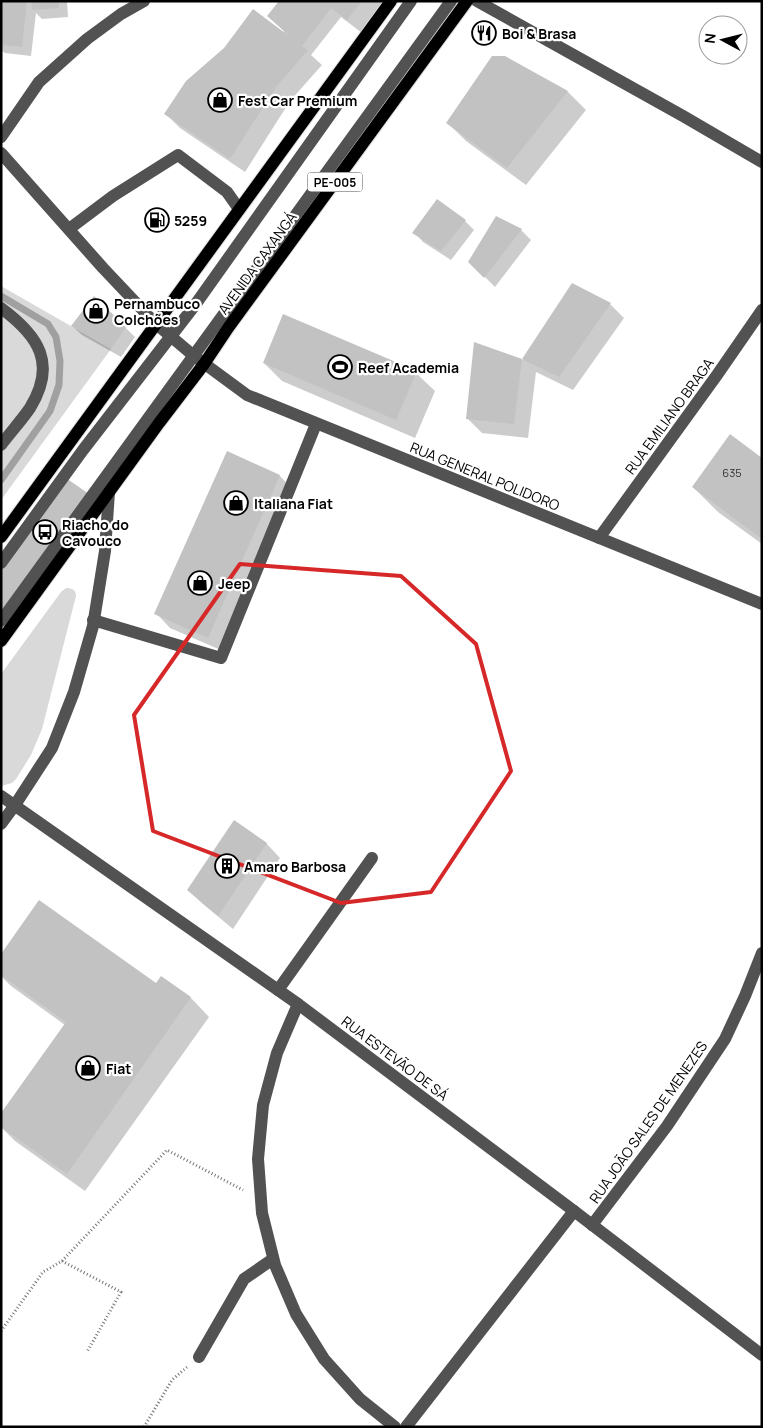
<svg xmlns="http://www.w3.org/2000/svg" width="763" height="1428" font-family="Manrope,sans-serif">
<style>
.green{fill:#d9d9d9}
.shadow{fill:#0003}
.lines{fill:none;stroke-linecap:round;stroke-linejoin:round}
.stream{stroke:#a0a0a0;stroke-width:7}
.building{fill:#c2c2c2}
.major-casing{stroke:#dbdbdb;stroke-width:14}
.path{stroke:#747474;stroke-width:3;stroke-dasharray:1 2.5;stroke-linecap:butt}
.minor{stroke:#525252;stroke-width:12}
.major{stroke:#000;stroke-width:12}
.marked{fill:none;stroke:#d62828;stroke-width:4;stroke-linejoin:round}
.labels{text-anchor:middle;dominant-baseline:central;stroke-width:4.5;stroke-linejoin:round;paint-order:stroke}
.number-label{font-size:11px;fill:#303030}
.shield{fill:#fff;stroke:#4c4c4c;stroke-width:1}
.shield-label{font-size:12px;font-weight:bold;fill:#000}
.poi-label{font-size:14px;font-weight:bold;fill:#000;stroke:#fff;text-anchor:start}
.street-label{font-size:14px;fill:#000;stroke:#fff}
</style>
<rect width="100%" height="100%" fill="#fff"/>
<g class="green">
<path d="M 1,286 L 111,349 L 1,500 Z"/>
<path d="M 66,588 C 72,588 76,590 76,596 L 42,729 L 31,755 L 16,779 L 12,783 L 1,786 L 1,674 L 61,592 Z"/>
</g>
<g class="shadow">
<path d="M 1,1 L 67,1 L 68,17 L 42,19 L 36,13 L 31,56 L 5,53 L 1,50 Z"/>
<path d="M 280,1 L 388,1 L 362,33 L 341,17 L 311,55 L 322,65 L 290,101 L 245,172 L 180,128 L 166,114 L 283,33 L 284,31 L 269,16 Z"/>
<path d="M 504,57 L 568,92 L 586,110 L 526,185 L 466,141 L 448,123 Z"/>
<path d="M 497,218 L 521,230 L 531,240 L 495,287 L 469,261 Z"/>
<path d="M 465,221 L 474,230 L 451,260 L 423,242 L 414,232 Z"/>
<path d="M 573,285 L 610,304 L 624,318 L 573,390 L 536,372 L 528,438 L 482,433 L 468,419 L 475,344 L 523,360 Z"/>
<path d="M 94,297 L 135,337 L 121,357 L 82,335 L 72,326 Z"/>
<path d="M 264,363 L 416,373 L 435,391 L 415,438 L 282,381 Z"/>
<path d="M 227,453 L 280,476 L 294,491 L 223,651 L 170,628 L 156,613 Z"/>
<path d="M 762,459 L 762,544 L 718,512 L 693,487 Z"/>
<path d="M 266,843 L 280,858 L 233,929 L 203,904 L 188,890 Z"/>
<path d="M 1,956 L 156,985 L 162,977 L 191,998 L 209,1017 L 85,1191 L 15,1141 L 1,1127 L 65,1025 L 11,986 L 1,976 Z"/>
</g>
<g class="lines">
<path class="stream" d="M 1,296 L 48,324 L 56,337 L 60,361 L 59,385 L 50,411 L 1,480"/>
</g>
<g class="building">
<path d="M 1,1 L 27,1 L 22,47 L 1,45 Z"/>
<path d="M 31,1 L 59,1 L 59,8 L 32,10 Z"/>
<path d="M 279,1 L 362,1 L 347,20 L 331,8 L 302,46 L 308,50 L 276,87 L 230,159 L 164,114 L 186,81 L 224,48 L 253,9 L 293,39 L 267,16 Z"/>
<path d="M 492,56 L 505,56 L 568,91 L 507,168 L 446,123 Z"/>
<path d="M 437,199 L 466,220 L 441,251 L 412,233 Z"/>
<path d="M 496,216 L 522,229 L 484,278 L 468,262 Z"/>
<path d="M 572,283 L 611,303 L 559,377 L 522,359 Z"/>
<path d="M 94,296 L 126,327 L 111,349 L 71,326 Z"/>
<path d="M 283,314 L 417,371 L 396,420 L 263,363 Z"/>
<path d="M 474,342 L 522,359 L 514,424 L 466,419 Z"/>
<path d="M 730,434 L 762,458 L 762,539 L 692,487 Z"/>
<path d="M 227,451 L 280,475 L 208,638 L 154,614 Z"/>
<path d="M 66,478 L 89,494 L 1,619 L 1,569 Z"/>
<path d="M 234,820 L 267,843 L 218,916 L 187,890 Z"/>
<path d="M 39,900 L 156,983 L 161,976 L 191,997 L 67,1174 L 1,1127 L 1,1113 L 66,1022 L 1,975 L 1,954 Z"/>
</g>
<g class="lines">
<g class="major-casing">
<g id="major">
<path d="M 1,537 L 391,1"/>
<path d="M 1,641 L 159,423 L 204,364 L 228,328 L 467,1"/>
</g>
</g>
<g class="path">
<path d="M 62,1261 L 121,1292 L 87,1352"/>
<path d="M 1,1331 L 43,1272 L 62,1261 L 167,1150 L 243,1190"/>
<path d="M 144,1427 L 172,1380 L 187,1367"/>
</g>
<g class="minor">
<path d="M 477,1 L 683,116 L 762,162"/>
<path d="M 1,137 L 39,82 L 87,39 L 121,14 L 144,1"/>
<path d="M 1,153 L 103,268 L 155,323 L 194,356 L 247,395 L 762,604"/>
<path d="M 69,229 L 113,196 L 178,155 L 227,192 L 239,209"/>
<path d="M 1,308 C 39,336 57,364 30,408 C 21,421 10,433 1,445"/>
<path d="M 599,538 L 717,375 L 762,310"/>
<path d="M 1,563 L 83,450 L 195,305 L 411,1"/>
<path d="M 93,620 L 221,658 L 316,424"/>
<path d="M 1,621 L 451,1"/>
<path d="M 1,796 L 298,1004 L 574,1211 L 762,1355"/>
<path d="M 1,824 L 15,805 L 52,748 L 74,692 L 93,626 L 105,551 L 109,492"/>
<path d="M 278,990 L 372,858"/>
<path d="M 298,1004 L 277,1053 L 263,1105 L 258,1159 L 262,1213 L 275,1265 L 296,1314 L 324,1359 L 360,1399 L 395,1427"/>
<path d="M 592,1225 L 667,1126 L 725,1039 L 745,996 L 762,953"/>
<path d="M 199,1357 L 244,1279 L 273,1259"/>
<path d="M 406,1427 L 574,1211"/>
</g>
<use href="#major" class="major"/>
</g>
<path class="marked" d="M 240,564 L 401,576 L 476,644 L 511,771 L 431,892 L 341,903 L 153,831 L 134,715 Z"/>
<defs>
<g id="restaurant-ring" transform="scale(1.25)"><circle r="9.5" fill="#fff" stroke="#000" stroke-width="1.5"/><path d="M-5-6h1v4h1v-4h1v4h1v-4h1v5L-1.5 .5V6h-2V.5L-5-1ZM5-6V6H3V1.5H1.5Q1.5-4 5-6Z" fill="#000"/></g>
<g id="shop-ring" transform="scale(1.25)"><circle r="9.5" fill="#fff" stroke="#000" stroke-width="1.5"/><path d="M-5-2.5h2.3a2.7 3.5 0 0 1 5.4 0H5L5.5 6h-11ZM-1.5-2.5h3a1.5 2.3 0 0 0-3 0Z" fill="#000"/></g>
<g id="fuel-ring" transform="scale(1.25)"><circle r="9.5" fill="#fff" stroke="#000" stroke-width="1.5"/><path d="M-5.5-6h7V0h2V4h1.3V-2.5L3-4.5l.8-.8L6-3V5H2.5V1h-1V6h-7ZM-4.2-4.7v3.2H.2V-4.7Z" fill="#000"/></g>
<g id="stadium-ring" transform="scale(1.25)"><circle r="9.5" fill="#fff" stroke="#000" stroke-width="1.5"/><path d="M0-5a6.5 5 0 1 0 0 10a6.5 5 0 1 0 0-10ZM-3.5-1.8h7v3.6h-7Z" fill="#000"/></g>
<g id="bus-ring" transform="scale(1.25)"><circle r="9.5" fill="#fff" stroke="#000" stroke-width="1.5"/><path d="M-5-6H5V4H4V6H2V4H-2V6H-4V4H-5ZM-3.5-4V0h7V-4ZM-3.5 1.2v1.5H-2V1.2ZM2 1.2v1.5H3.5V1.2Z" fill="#000"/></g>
<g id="building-ring" transform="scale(1.25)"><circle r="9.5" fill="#fff" stroke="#000" stroke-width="1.5"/><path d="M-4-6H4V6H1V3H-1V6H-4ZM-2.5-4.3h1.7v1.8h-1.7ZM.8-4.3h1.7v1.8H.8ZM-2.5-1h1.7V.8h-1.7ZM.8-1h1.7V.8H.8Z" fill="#000"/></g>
</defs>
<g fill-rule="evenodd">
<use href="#restaurant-ring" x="484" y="33"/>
<use href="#shop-ring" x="220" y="100"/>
<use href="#fuel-ring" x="157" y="220"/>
<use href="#shop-ring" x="96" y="311"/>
<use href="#stadium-ring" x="340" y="367"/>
<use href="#shop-ring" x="236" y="503"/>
<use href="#bus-ring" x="45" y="532"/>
<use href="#shop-ring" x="200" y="583"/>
<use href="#building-ring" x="227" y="866"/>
<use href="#shop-ring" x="88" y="1068"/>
</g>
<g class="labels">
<g class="number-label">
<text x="732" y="472">635</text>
</g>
<rect class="shield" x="307.5" y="172.5" width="55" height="19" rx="4"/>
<g class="shield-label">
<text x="335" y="182">PE-005</text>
</g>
<g class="poi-label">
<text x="502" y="33">Boi &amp; Brasa</text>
<text x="238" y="100">Fest Car Premium</text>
<text x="174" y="220">5259</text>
<text x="114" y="303">Pernambuco<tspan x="114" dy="16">Colchões</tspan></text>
<text x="358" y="367">Reef Academia</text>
<text x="254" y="503">Italiana Fiat</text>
<text x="62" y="524">Riacho do<tspan x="62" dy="16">Cavouco</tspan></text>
<text x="218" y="583">Jeep</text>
<text x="244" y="866">Amaro Barbosa</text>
<text x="106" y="1068">Fiat</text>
</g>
<g class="street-label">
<text transform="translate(257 263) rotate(-54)">AVENIDA CAXANGÁ</text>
<text transform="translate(669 416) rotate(-54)">RUA EMILIANO BRAGA</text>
<text transform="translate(485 476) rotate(22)">RUA GENERAL POLIDORO</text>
<text transform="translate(395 1058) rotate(37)">RUA ESTEVÃO DE SÁ</text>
<text transform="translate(648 1122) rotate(-55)">RUA JOÃO SALES DE MENEZES</text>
</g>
</g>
<rect width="763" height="1428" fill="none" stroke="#000000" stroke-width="5"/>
<g transform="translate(723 40) rotate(277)"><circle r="24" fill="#ffffff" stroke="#999999"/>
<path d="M0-4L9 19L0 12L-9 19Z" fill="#000000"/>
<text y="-8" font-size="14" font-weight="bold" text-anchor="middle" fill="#000000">N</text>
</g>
</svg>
